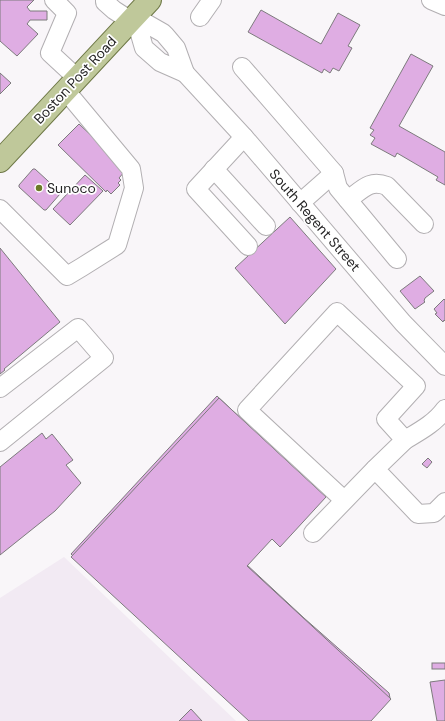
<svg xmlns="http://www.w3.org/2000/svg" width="445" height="721" font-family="'DM Sans',sans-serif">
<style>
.built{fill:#f2eaf3}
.building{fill:#dfade3;stroke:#7d7b7d}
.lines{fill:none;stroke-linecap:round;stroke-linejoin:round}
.minor-casing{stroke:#b2afb2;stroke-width:20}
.major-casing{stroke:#6e7846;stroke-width:24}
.minor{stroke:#fff;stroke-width:18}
.major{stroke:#bfc89a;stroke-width:22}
.poi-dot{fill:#6c7a28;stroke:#fff;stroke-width:1.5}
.labels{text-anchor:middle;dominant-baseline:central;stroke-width:3.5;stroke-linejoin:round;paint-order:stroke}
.street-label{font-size:14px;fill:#262526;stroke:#fff}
.poi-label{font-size:14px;fill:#262526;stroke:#fff;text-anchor:start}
</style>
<rect width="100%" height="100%" fill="#f9f6f9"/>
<path class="built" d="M 64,557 L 236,721 L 0,721 L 0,598 Z"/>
<g class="building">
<path d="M 0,0 L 34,0 L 27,7 L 30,11 L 47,11 L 47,20 L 30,20 L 27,24 L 38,34 L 17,56 L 0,41 Z"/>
<path d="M 261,10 L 321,44 L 338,13 L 360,25 L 348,46 L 352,48 L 339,71 L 333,68 L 330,73 L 324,69 L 322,73 L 248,32 Z"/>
<path d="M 411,54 L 433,66 L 399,126 L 445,152 L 445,185 L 436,180 L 438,177 L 397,153 L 395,157 L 371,144 L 375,138 L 370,135 L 374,130 L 370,128 Z"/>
<path d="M 0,73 L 11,83 L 0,94 Z"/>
<path d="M 79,124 L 98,142 L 97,143 L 125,171 L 119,178 L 121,180 L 118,183 L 120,185 L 111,194 L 107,190 L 106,192 L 58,145 Z"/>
<path d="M 33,169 L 35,169 L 60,192 L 60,194 L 46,210 L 44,210 L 19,187 L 19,185 Z"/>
<path d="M 85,175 L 103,191 L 70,225 L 53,209 Z"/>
<path d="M 290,217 L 336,269 L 285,324 L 235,268 Z"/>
<path d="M 0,248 L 60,322 L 4,369 L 5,370 L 0,374 Z"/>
<path d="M 420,276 L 434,291 L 425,298 L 424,301 L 425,302 L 415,309 L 400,291 Z"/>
<path d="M 444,299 L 445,300 L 445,321 L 444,320 L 443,322 L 435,314 L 437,313 L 434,309 Z"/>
<path d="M 217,396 L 324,496 L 279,545 L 271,537 L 246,564 L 304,618 L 389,693 L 390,698 L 369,721 L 251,721 L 71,554 Z"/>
<path d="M 219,398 L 326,497 L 280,547 L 272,539 L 247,566 L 391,699 L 371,721 L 249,721 L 71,557 Z"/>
<path d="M 42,433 L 46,439 L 52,434 L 73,460 L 66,465 L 81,483 L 55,511 L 0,555 L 0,467 Z"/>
<path d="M 428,458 L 432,462 L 427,468 L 422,464 Z"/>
<rect x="432" y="663" width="13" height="6"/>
<path d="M 445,680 L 445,721 L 437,721 L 430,682 Z"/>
<path d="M 191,709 L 202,721 L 179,721 Z"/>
</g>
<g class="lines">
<g class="minor-casing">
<g id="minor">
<path d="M 54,0 L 67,13 L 50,53 L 77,78"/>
<path d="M 105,0 L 105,2 L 114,10 L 131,21"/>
<path d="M 431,0 L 445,6"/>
<path d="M 135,17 L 163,33 L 165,35 L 176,48 L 185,73 L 160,62 L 144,48 Z"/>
<path d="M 200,17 L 207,7 L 212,0"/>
<path d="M 242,67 L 334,173 L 338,188 L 397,259"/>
<path d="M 185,73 L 244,137 L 403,323 L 445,366"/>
<path d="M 244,137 L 196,189 L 248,246"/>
<path d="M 214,169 L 266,226"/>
<path d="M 348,200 C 362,190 369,179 387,186 L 424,224"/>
<path d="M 300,203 L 334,173"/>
<path d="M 0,209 L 67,276 L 82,267 L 117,245 L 134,188 L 131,169 L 66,91"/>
<path d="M 0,388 L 78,328 L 104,358 L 0,442"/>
<path d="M 405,440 C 420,431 435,423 445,409"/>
<path d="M 344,500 L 247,410 L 337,312 L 416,386 L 386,419 L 405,440 L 375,469 L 418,514 L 434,513 L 445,502"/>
<path d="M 313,533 L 375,469"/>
</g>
</g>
<g class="major-casing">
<path id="major" d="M 0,161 L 150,0"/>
</g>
<use href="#minor" class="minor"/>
<use href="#major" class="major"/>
</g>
<circle class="poi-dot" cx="39" cy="188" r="4"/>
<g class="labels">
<g class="street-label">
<text transform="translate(75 80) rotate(-47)">Boston Post Road</text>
<text transform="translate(315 220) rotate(49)">South Regent Street</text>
</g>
<g class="poi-label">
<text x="47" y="188">Sunoco</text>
</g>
</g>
</svg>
